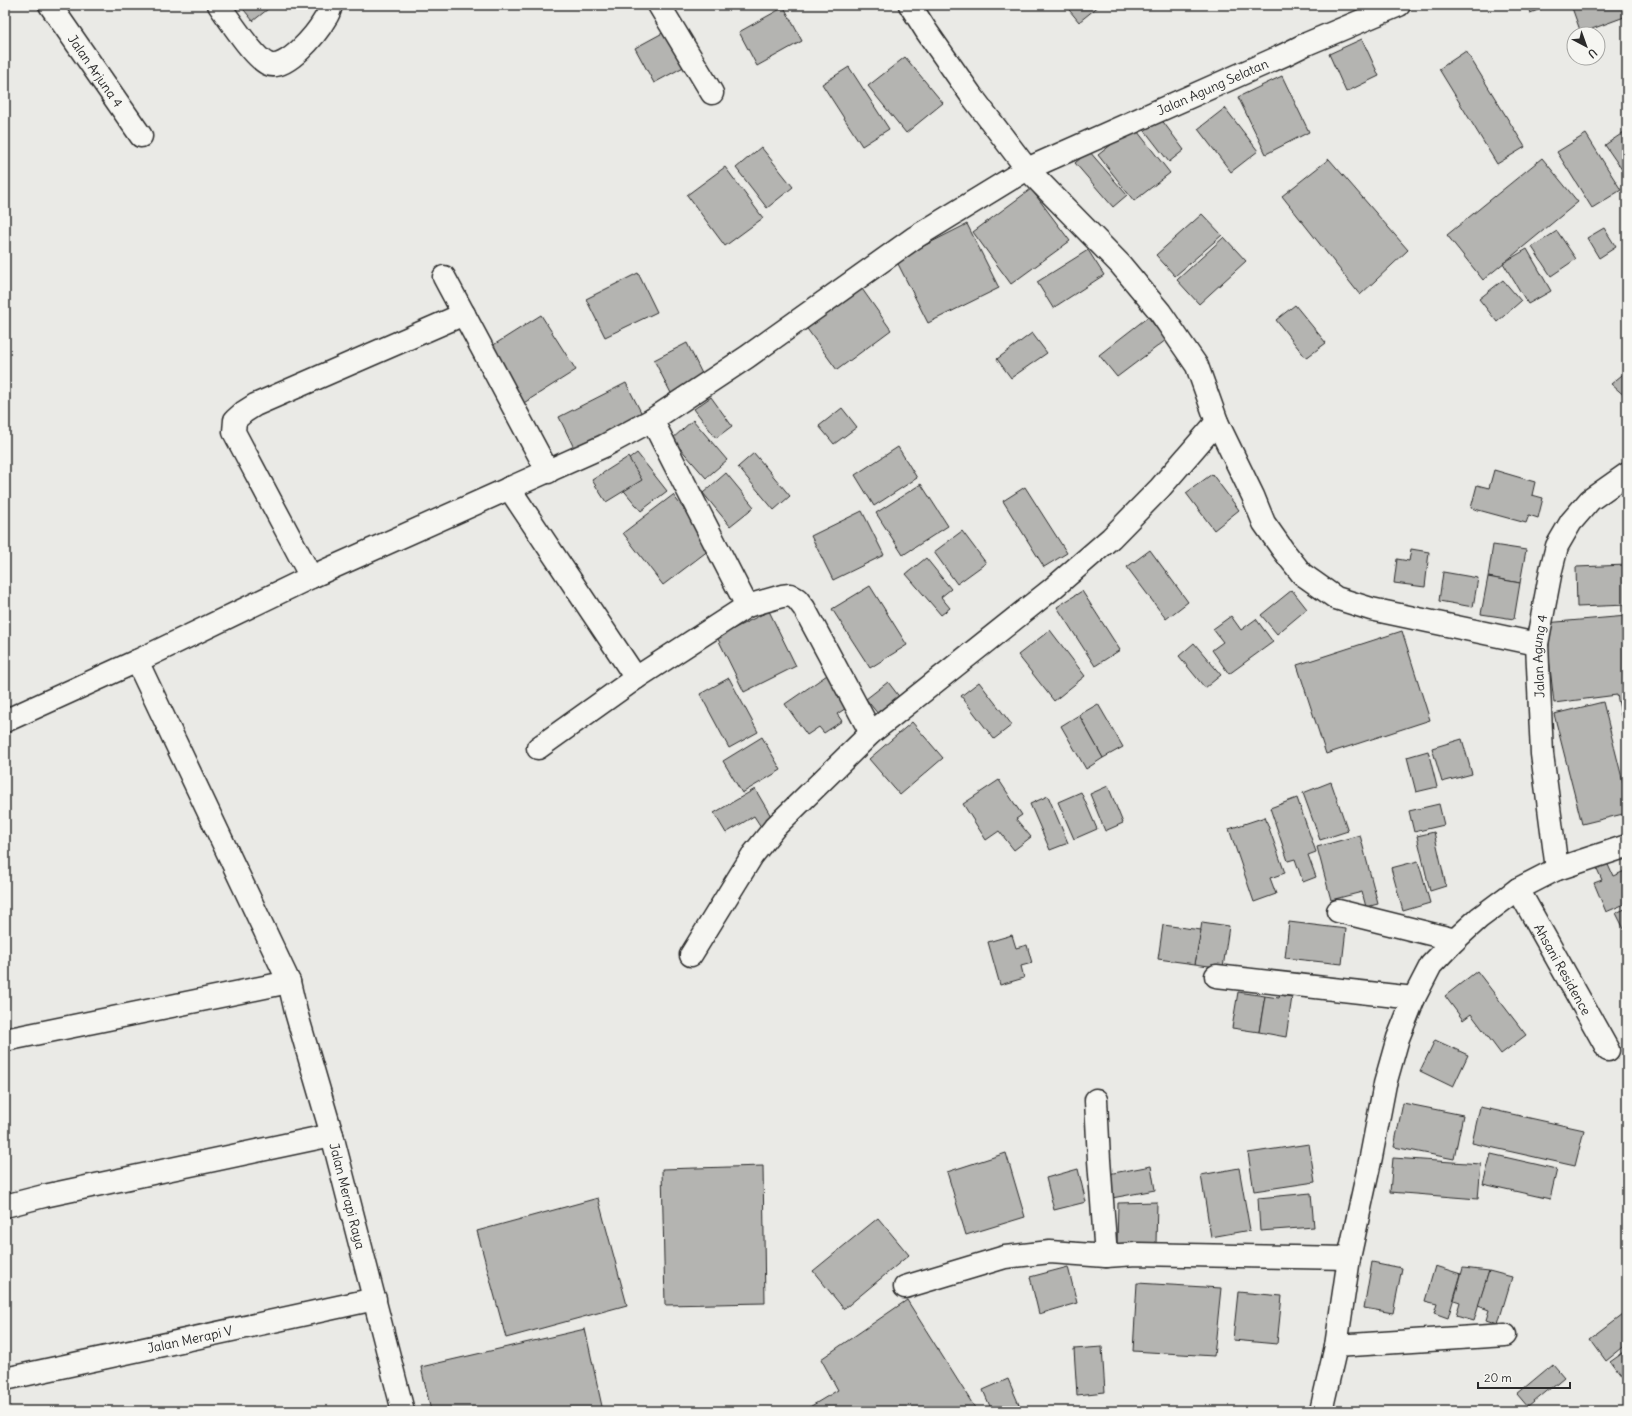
<svg xmlns="http://www.w3.org/2000/svg" width="1632" height="1416" font-family="Delius,sans-serif">
<style>
.building{fill:#b4b4b1;stroke:#2b2b2b}
.lines{fill:none;stroke-linecap:round;stroke-linejoin:round}
.minor-casing{stroke:#2b2b2b;stroke-width:25}
.tertiary-casing{stroke:#2b2b2b;stroke-width:25}
.minor{stroke:#f6f6f2;stroke-width:22}
.tertiary{stroke:#f6f6f2;stroke-width:22}
.labels{text-anchor:middle;dominant-baseline:central;stroke-width:3;stroke-linejoin:round;paint-order:stroke}
.street-label{font-size:13px;fill:#2b2b2b;stroke:#f6f6f2}
</style>
<rect width="100%" height="100%" fill="#eaeae6"/>
<filter id="ink" filterUnits="userSpaceOnUse"><feTurbulence type="fractalNoise" baseFrequency=".025" numOctaves="2"/><feDisplacementMap in="SourceGraphic" scale="8" xChannelSelector="R" yChannelSelector="G"/><feConvolveMatrix kernelMatrix="1 2 1 2 8 2 1 2 1" color-interpolation-filters="sRGB"/></filter>
<g filter="url(#ink)">
<g class="building">
<path d="M 240,5 L 273,5 L 253,21 Z"/>
<path d="M 1065,5 L 1100,5 L 1079,22 Z"/>
<path d="M 1527,5 L 1552,5 L 1530,13 Z"/>
<path d="M 1571,5 L 1627,5 L 1627,16 L 1581,33 Z"/>
<path d="M 784,7 L 802,41 L 757,66 L 739,32 Z"/>
<path d="M 670,29 L 689,64 L 654,83 L 635,48 Z"/>
<path d="M 1362,39 L 1379,76 L 1346,92 L 1329,54 Z"/>
<path d="M 1466,51 L 1525,147 L 1497,164 L 1439,69 Z"/>
<path d="M 905,57 L 943,103 L 906,133 L 868,86 Z"/>
<path d="M 849,67 L 889,129 L 862,146 L 822,84 Z"/>
<path d="M 1282,76 L 1309,132 L 1266,154 L 1238,97 Z"/>
<path d="M 1225,108 L 1258,151 L 1231,172 L 1198,129 Z"/>
<path d="M 1158,115 L 1184,150 L 1169,162 L 1142,127 Z"/>
<path d="M 1134,127 L 1170,173 L 1134,201 L 1098,155 Z"/>
<path d="M 1627,130 L 1627,177 L 1605,145 Z"/>
<path d="M 1586,134 L 1621,190 L 1592,208 L 1557,152 Z"/>
<path d="M 761,147 L 793,187 L 767,208 L 736,168 Z"/>
<path d="M 1089,151 L 1127,195 L 1113,207 L 1075,163 Z"/>
<path d="M 1542,158 L 1578,202 L 1483,280 L 1447,235 Z"/>
<path d="M 1329,159 L 1408,250 L 1360,295 L 1282,196 Z"/>
<path d="M 725,167 L 763,218 L 725,246 L 687,195 Z"/>
<path d="M 1031,189 L 1070,241 L 1011,284 L 973,232 Z"/>
<path d="M 1202,214 L 1222,235 L 1175,276 L 1156,255 Z"/>
<path d="M 967,224 L 999,288 L 928,323 L 896,260 Z"/>
<path d="M 1604,228 L 1616,247 L 1599,258 L 1587,238 Z"/>
<path d="M 1557,231 L 1576,259 L 1551,276 L 1532,247 Z"/>
<path d="M 1224,237 L 1246,261 L 1199,304 L 1177,280 Z"/>
<path d="M 1527,249 L 1551,291 L 1528,304 L 1503,263 Z"/>
<path d="M 1088,250 L 1104,275 L 1053,308 L 1037,282 Z"/>
<path d="M 638,273 L 657,312 L 605,337 L 586,299 Z"/>
<path d="M 1503,280 L 1521,301 L 1497,322 L 1479,299 Z"/>
<path d="M 860,286 L 891,330 L 837,370 L 805,326 Z"/>
<path d="M 1295,305 L 1326,343 L 1306,358 L 1276,320 Z"/>
<path d="M 541,315 L 576,370 L 519,406 L 484,351 Z"/>
<path d="M 1148,317 L 1166,340 L 1117,377 L 1099,355 Z"/>
<path d="M 1032,333 L 1047,353 L 1011,378 L 997,359 Z"/>
<path d="M 687,343 L 706,382 L 674,399 L 654,360 Z"/>
<path d="M 1627,371 L 1627,398 L 1611,384 Z"/>
<path d="M 626,383 L 643,416 L 575,450 L 559,417 Z"/>
<path d="M 711,397 L 732,426 L 716,438 L 694,409 Z"/>
<path d="M 842,408 L 857,427 L 834,444 L 819,426 Z"/>
<path d="M 693,420 L 727,460 L 706,478 L 672,439 Z"/>
<path d="M 898,447 L 917,478 L 874,506 L 855,475 Z"/>
<path d="M 637,453 L 667,491 L 641,511 L 610,474 Z"/>
<path d="M 754,453 L 790,496 L 774,510 L 738,467 Z"/>
<path d="M 628,457 L 642,480 L 606,502 L 592,480 Z"/>
<path d="M 1494,470 L 1535,482 L 1532,495 L 1543,498 L 1538,518 L 1529,515 L 1526,523 L 1471,508 L 1477,485 L 1489,488 Z"/>
<path d="M 726,473 L 754,507 L 730,526 L 703,493 Z"/>
<path d="M 1212,474 L 1239,510 L 1214,530 L 1186,493 Z"/>
<path d="M 921,484 L 948,526 L 903,555 L 876,513 Z"/>
<path d="M 1025,487 L 1067,553 L 1044,567 L 1003,501 Z"/>
<path d="M 673,495 L 713,547 L 663,585 L 623,533 Z"/>
<path d="M 862,511 L 884,555 L 833,580 L 811,536 Z"/>
<path d="M 962,531 L 986,563 L 957,584 L 934,552 Z"/>
<path d="M 1493,545 L 1526,550 L 1520,583 L 1488,577 Z"/>
<path d="M 1411,549 L 1429,552 L 1425,587 L 1394,583 L 1397,559 L 1409,561 Z"/>
<path d="M 1150,550 L 1188,602 L 1166,619 L 1127,567 Z"/>
<path d="M 926,558 L 951,589 L 941,597 L 950,608 L 941,615 L 906,574 Z"/>
<path d="M 1627,565 L 1627,605 L 1577,607 L 1576,567 Z"/>
<path d="M 1443,572 L 1478,578 L 1473,607 L 1439,601 Z"/>
<path d="M 1488,577 L 1520,583 L 1514,619 L 1481,614 Z"/>
<path d="M 870,586 L 907,645 L 870,668 L 832,609 Z"/>
<path d="M 1292,590 L 1307,609 L 1277,634 L 1261,615 Z"/>
<path d="M 1082,591 L 1120,650 L 1095,666 L 1057,607 Z"/>
<path d="M 769,611 L 796,666 L 744,692 L 717,637 Z"/>
<path d="M 1231,616 L 1241,630 L 1256,619 L 1273,642 L 1229,674 L 1212,650 L 1223,642 L 1213,629 Z"/>
<path d="M 1627,616 L 1627,744 L 1617,695 L 1554,703 L 1545,623 Z"/>
<path d="M 1050,630 L 1085,676 L 1054,701 L 1018,655 Z"/>
<path d="M 1402,631 L 1430,720 L 1326,754 L 1297,665 Z"/>
<path d="M 1194,643 L 1221,675 L 1205,688 L 1179,656 Z"/>
<path d="M 830,673 L 851,705 L 837,714 L 842,721 L 824,733 L 819,727 L 807,735 L 785,704 Z"/>
<path d="M 729,678 L 758,732 L 729,748 L 700,694 Z"/>
<path d="M 888,682 L 904,703 L 882,719 L 866,699 Z"/>
<path d="M 979,682 L 1012,725 L 994,739 L 961,696 Z"/>
<path d="M 1603,702 L 1627,798 L 1627,813 L 1582,824 L 1554,714 Z"/>
<path d="M 1098,704 L 1123,747 L 1103,758 L 1079,715 Z"/>
<path d="M 1079,715 L 1103,758 L 1086,769 L 1061,726 Z"/>
<path d="M 912,722 L 943,758 L 900,795 L 869,759 Z"/>
<path d="M 762,737 L 781,770 L 742,793 L 723,761 Z"/>
<path d="M 1462,739 L 1472,774 L 1442,782 L 1432,748 Z"/>
<path d="M 1428,751 L 1437,787 L 1416,792 L 1407,757 Z"/>
<path d="M 999,780 L 1022,815 L 1016,819 L 1031,837 L 1014,850 L 999,831 L 986,840 L 963,804 Z"/>
<path d="M 1331,782 L 1348,831 L 1320,840 L 1303,793 Z"/>
<path d="M 1108,786 L 1123,823 L 1105,831 L 1090,794 Z"/>
<path d="M 755,789 L 775,823 L 763,830 L 754,816 L 726,833 L 714,813 Z"/>
<path d="M 1081,792 L 1097,829 L 1074,839 L 1058,802 Z"/>
<path d="M 1048,796 L 1068,843 L 1050,850 L 1030,804 Z"/>
<path d="M 1297,798 L 1316,852 L 1308,855 L 1316,877 L 1303,882 L 1295,859 L 1288,861 L 1270,808 Z"/>
<path d="M 1439,804 L 1444,825 L 1414,832 L 1409,811 Z"/>
<path d="M 1265,817 L 1285,873 L 1270,878 L 1276,894 L 1254,902 L 1229,829 Z"/>
<path d="M 1434,832 L 1446,886 L 1430,891 L 1417,836 Z"/>
<path d="M 1360,835 L 1378,904 L 1366,907 L 1362,892 L 1331,900 L 1317,847 Z"/>
<path d="M 1605,858 L 1613,876 L 1627,870 L 1627,903 L 1606,912 L 1594,883 L 1602,880 L 1594,862 Z"/>
<path d="M 1418,861 L 1430,903 L 1403,911 L 1391,868 Z"/>
<path d="M 1627,908 L 1627,935 L 1616,913 Z"/>
<path d="M 1202,922 L 1229,926 L 1223,968 L 1195,964 Z"/>
<path d="M 1289,922 L 1346,929 L 1342,964 L 1285,958 Z"/>
<path d="M 1163,925 L 1201,930 L 1195,964 L 1158,959 Z"/>
<path d="M 1012,935 L 1016,948 L 1027,945 L 1032,963 L 1021,966 L 1024,978 L 1000,985 L 988,942 Z"/>
<path d="M 1477,971 L 1526,1035 L 1501,1054 L 1471,1014 L 1463,1020 L 1445,996 Z"/>
<path d="M 1238,992 L 1265,996 L 1259,1032 L 1232,1028 Z"/>
<path d="M 1280,995 L 1292,997 L 1286,1037 L 1259,1032 L 1265,996 L 1279,998 Z"/>
<path d="M 1435,1040 L 1468,1055 L 1453,1087 L 1420,1071 Z"/>
<path d="M 1403,1103 L 1463,1115 L 1454,1159 L 1394,1147 Z"/>
<path d="M 1480,1107 L 1584,1130 L 1575,1166 L 1472,1143 Z"/>
<path d="M 1309,1144 L 1315,1182 L 1254,1191 L 1248,1153 Z"/>
<path d="M 1006,1153 L 1025,1217 L 966,1235 L 947,1172 Z"/>
<path d="M 1491,1154 L 1557,1169 L 1550,1199 L 1483,1184 Z"/>
<path d="M 1393,1158 L 1481,1164 L 1478,1199 L 1390,1192 Z"/>
<path d="M 763,1166 L 765,1303 L 665,1305 L 662,1169 Z"/>
<path d="M 1151,1166 L 1155,1190 L 1112,1198 L 1108,1174 Z"/>
<path d="M 1239,1168 L 1250,1230 L 1211,1237 L 1201,1175 Z"/>
<path d="M 1078,1169 L 1086,1202 L 1054,1210 L 1046,1178 Z"/>
<path d="M 1311,1193 L 1314,1227 L 1260,1231 L 1258,1198 Z"/>
<path d="M 598,1198 L 627,1305 L 506,1338 L 477,1231 Z"/>
<path d="M 1157,1202 L 1156,1243 L 1117,1244 L 1118,1203 Z"/>
<path d="M 878,1218 L 909,1255 L 844,1309 L 813,1271 Z"/>
<path d="M 1372,1262 L 1402,1268 L 1393,1313 L 1364,1308 Z"/>
<path d="M 1435,1266 L 1461,1274 L 1448,1318 L 1434,1313 L 1437,1304 L 1425,1301 Z"/>
<path d="M 1068,1267 L 1077,1303 L 1039,1314 L 1030,1277 Z"/>
<path d="M 1463,1268 L 1489,1271 L 1474,1321 L 1456,1316 L 1460,1302 L 1454,1300 Z"/>
<path d="M 1489,1271 L 1512,1277 L 1498,1324 L 1486,1320 L 1489,1310 L 1478,1306 Z"/>
<path d="M 1137,1283 L 1221,1288 L 1214,1356 L 1133,1351 Z"/>
<path d="M 1238,1292 L 1282,1296 L 1277,1344 L 1233,1340 Z"/>
<path d="M 907,1300 L 977,1411 L 803,1411 L 838,1390 L 821,1359 Z"/>
<path d="M 1627,1311 L 1627,1344 L 1606,1361 L 1590,1339 Z"/>
<path d="M 585,1329 L 603,1411 L 431,1411 L 421,1367 Z"/>
<path d="M 1102,1347 L 1105,1392 L 1077,1395 L 1074,1349 Z"/>
<path d="M 1627,1350 L 1627,1375 L 1622,1378 L 1610,1362 Z"/>
<path d="M 1553,1364 L 1564,1377 L 1528,1407 L 1517,1394 Z"/>
<path d="M 1008,1379 L 1020,1407 L 1010,1411 L 992,1411 L 983,1390 Z"/>
</g>
<g class="lines">
<g class="minor-casing">
<g id="minor">
<path id="s1" d="M 50,5 L 141,136"/>
<path d="M 219,5 C 228,18 255,59 268,64 C 286,72 317,33 325,19 C 328,15 330,10 331,5"/>
<path d="M 659,5 L 712,93"/>
<path d="M 910,5 L 927,32 L 971,95 L 1027,169 L 1120,264 L 1160,312 L 1197,366 L 1217,422 L 1253,496 L 1264,523 L 1283,550 L 1302,574 L 1336,598 L 1371,609 L 1537,644"/>
<path d="M 444,277 L 548,472"/>
<path d="M 652,420 L 747,606"/>
<path d="M 509,488 L 636,678"/>
<path d="M 311,577 L 234,432 L 235,420 L 244,412 L 255,405 L 464,314"/>
<path d="M 538,748 L 636,678 L 747,606 L 782,596 L 790,595 L 797,599 L 804,608 L 871,733"/>
<path id="s2" d="M 1557,869 L 1542,754 L 1537,644 L 1551,570 L 1557,546 L 1571,522 L 1590,500 L 1627,474"/>
<path id="s3" d="M 1518,889 L 1608,1050"/>
<path d="M 1338,911 L 1455,940"/>
<path d="M 691,955 L 752,856 L 775,827 L 871,733 L 1052,589 L 1111,538 L 1160,488 L 1217,422"/>
<path d="M 1216,976 L 1414,998"/>
<path d="M 5,1040 L 289,982"/>
<path d="M 1096,1100 L 1099,1160 L 1106,1256"/>
<path d="M 5,1206 L 44,1196 L 332,1135"/>
<path d="M 905,1287 L 1005,1257 L 1050,1252 L 1106,1256 L 1136,1254 L 1349,1258"/>
<path d="M 1336,1346 L 1505,1335"/>
<path id="s4" d="M 5,1379 L 375,1299"/>
<path d="M 1321,1411 L 1336,1346 L 1349,1258 L 1371,1157 L 1385,1084 L 1398,1038 L 1414,998 L 1431,965 L 1455,940 L 1479,918 L 1518,889 L 1557,869 L 1627,846"/>
</g>
</g>
<g class="tertiary-casing">
<g id="tertiary">
<path id="s5" d="M 137,661 L 289,982 L 296,1012 L 332,1135 L 403,1411"/>
<path id="s6" d="M 5,721 L 137,661 L 311,577 L 604,446 L 652,420 L 747,357 L 914,238 L 1027,169 L 1284,55 L 1304,45 L 1399,5"/>
</g>
</g>
<use href="#minor" class="minor"/>
<use href="#tertiary" class="tertiary"/>
</g>
</g>
<g class="labels">
<g class="street-label">
<text stroke="none"><textPath href="#s1" startOffset="80">Jalan Arjuna 4</textPath></text>
<text stroke="none"><textPath href="#s6" startOffset="1368">Jalan Agung Selatan</textPath></text>
<text stroke="none"><textPath href="#s2" startOffset="214">Jalan Agung 4</textPath></text>
<text stroke="none"><textPath href="#s3" startOffset="92">Ahsani Residence</textPath></text>
<text stroke="none"><textPath href="#s5" startOffset="577">Jalan Merapi Raya</textPath></text>
<text stroke="none"><textPath href="#s4" startOffset="189">Jalan Merapi V</textPath></text>
</g>
</g>
<rect width="1632" height="1416" fill="none" stroke="#f6f6f2" stroke-width="20"/>
<rect x="10" y="10" width="1612" height="1396" fill="none" stroke="#2b2b2b" stroke-width="1.5" filter="url(#ink)"/>
<g transform="translate(1586 46) rotate(139)"><circle r="19" fill="#f6f6f2" stroke="#a5a5a2"/>
<path d="M0-3L7 15L0 10L-7 15Z" fill="#2b2b2b"/>
<text y="-6" font-size="11" font-weight="bold" text-anchor="middle" fill="#2b2b2b">U</text>
</g>
<path d="M1478 1382v6h92v-6" fill="none" stroke="#2b2b2b" stroke-width="2"/>
<text x="1484" y="1382" font-size="12" fill="#2b2b2b" stroke="#f6f6f2" stroke-width="3" paint-order="stroke">20 m</text>
</svg>
